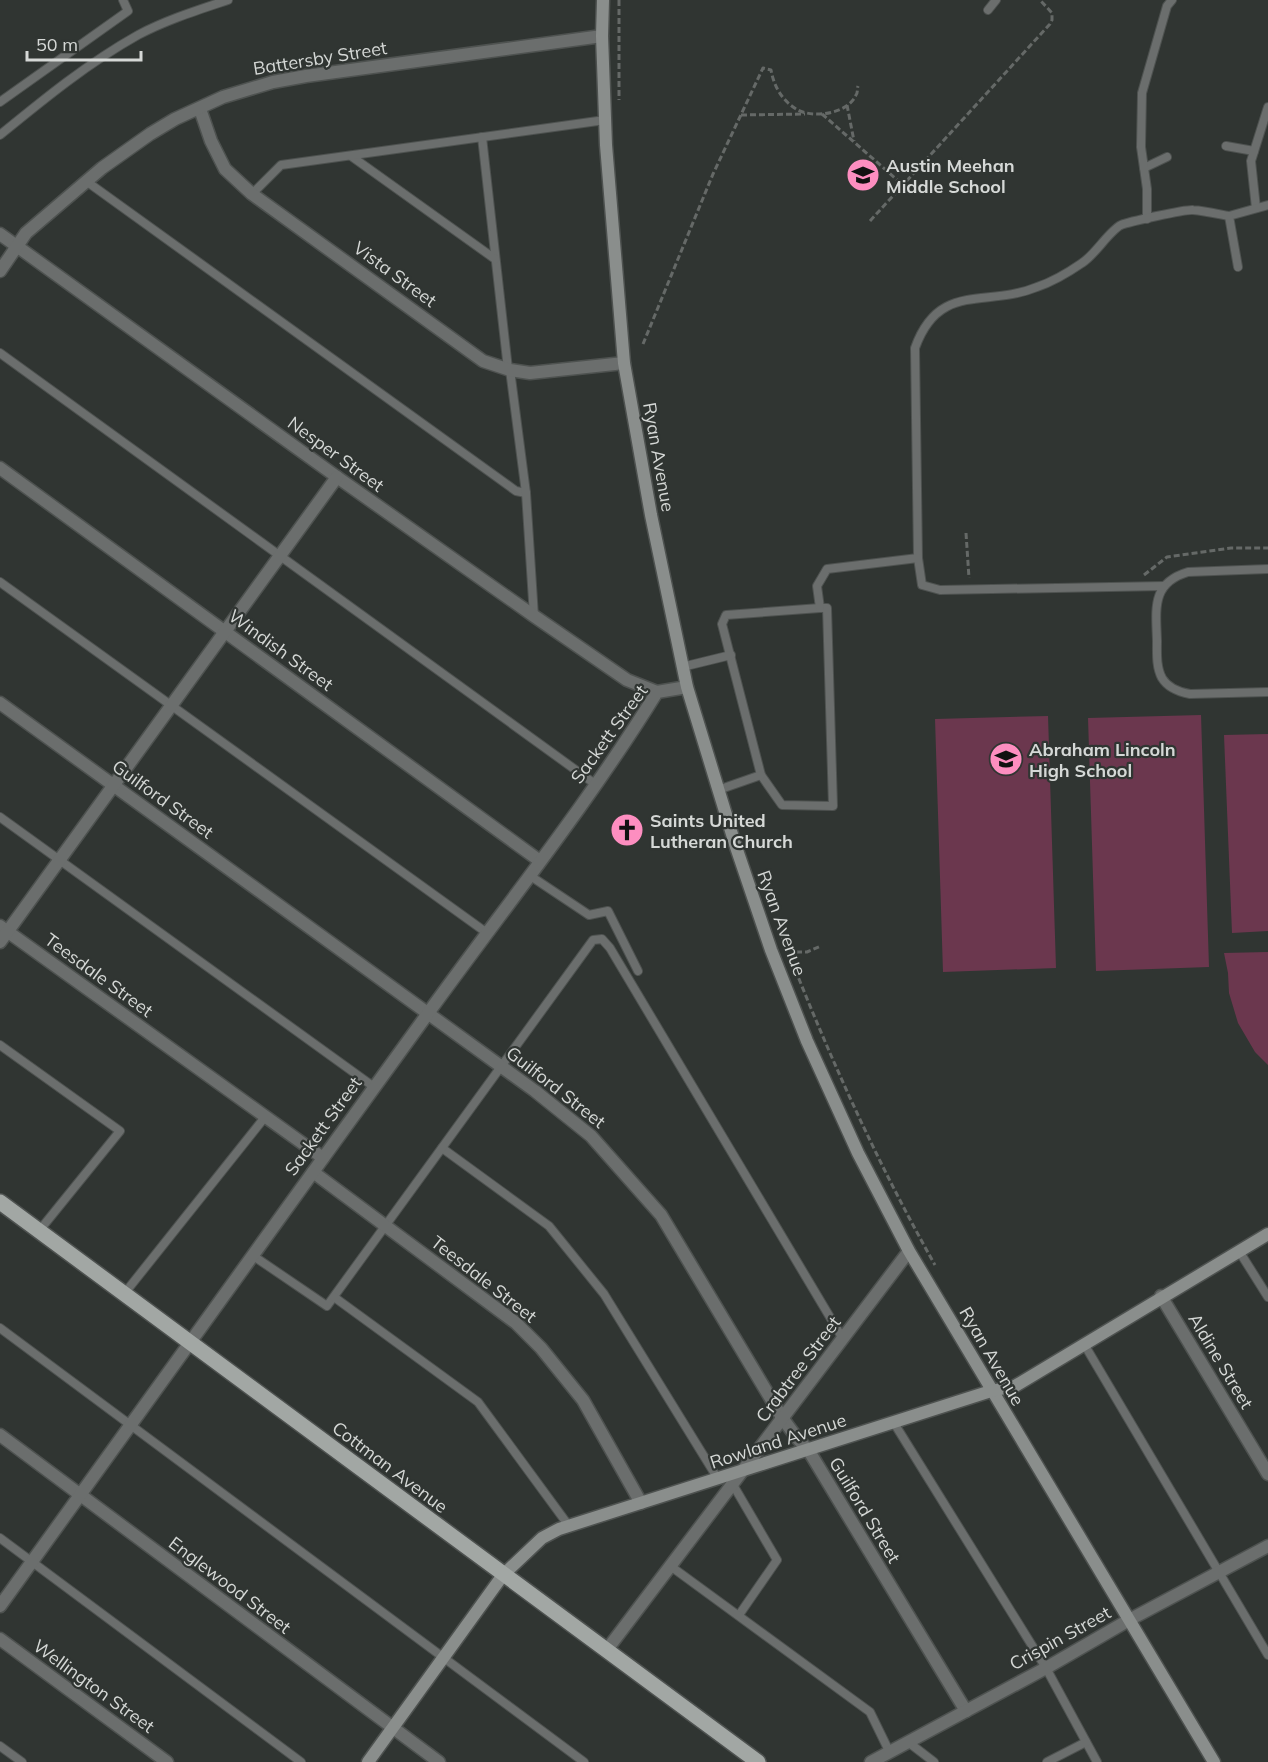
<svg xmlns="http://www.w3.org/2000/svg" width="1268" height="1762" font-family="Mulish,sans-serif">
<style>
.green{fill:#6b374e}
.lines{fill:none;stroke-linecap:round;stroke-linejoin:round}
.lane-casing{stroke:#4e5250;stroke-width:10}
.street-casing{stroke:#4e5250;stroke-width:15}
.secondary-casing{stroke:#4e5250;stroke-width:15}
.primary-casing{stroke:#4e5250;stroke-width:18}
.path{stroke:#656967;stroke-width:3;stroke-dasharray:6 3;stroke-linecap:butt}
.lane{stroke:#6b6e6d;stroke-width:8}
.street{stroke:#6b6e6d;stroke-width:12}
.secondary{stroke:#8a8e8c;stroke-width:12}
.primary{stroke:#a2a7a4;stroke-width:15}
.labels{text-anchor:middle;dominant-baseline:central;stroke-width:4.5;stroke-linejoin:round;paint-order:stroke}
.street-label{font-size:18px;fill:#d5d8d6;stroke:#303532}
.poi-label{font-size:18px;font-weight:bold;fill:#d5d8d6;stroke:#303532;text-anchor:start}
</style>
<rect width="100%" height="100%" fill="#303532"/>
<g class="green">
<path d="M 1201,715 L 1209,967 L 1096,971 L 1088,718 Z"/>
<path d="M 1048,716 L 1056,968 L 943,972 L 935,719 Z"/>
<path d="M 1268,734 L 1268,931 L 1232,933 L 1224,735 Z"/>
<path d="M 1268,952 L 1268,1065 L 1255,1052 L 1238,1023 L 1229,993 L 1228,973 L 1224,953 Z"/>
</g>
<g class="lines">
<g class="lane-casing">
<g id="lane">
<path d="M 988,10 L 996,0"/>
<path d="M 0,102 L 128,11 L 123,0"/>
<path d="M 0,135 C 44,99 88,63 138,35 C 166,20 198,10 228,0"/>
<path d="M 482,137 L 508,369"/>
<path d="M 1226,146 L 1254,151"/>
<path d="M 351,156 L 495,259"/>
<path d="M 1144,168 L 1167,157"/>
<path d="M 86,181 L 516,491 L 526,493"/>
<path d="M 252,194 L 281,165 L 605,120"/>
<path d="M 1256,208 L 1251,161 L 1268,107"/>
<path d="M 1147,219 L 1147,189 L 1141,147 L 1142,93 L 1167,6 L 1172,0"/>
<path d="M 1238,267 L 1229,216 L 1268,205"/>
<path d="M 0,353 L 595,784"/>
<path d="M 510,370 L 526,493 L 534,616"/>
<path d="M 1268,569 L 1188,572 C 1151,583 1156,609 1157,641 C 1157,653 1156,667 1162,678 C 1168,688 1179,692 1190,694 L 1268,692"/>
<path d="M 0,582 L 487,933"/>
<path d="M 1164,586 L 940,590 L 922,585 L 918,558 L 915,348 C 939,281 986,308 1037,287 C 1052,282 1069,272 1082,263 C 1095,255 1109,231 1121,225 C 1128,222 1186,209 1193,210 C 1205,211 1218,214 1229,216"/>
<path d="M 820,608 L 827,608 L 833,806 L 782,805 L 761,775 L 722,624 L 726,615 Z"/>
<path d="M 820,608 L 817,586 L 827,569 L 918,558"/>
<path d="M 682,667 L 731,655"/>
<path d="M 718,790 L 761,775"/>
<path d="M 0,817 L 374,1087"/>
<path d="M 529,875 L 589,915 L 608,911 L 638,971"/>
<path d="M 0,1045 L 120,1131 L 39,1231"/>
<path d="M 442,1148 L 549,1226 L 604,1294 L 718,1479"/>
<path d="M 1239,1251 L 1268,1297"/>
<path d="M 252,1255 L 327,1306 L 593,940 L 602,939 L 610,948 L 843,1339"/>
<path d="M 124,1294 L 265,1117"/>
<path d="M 334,1297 L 478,1402 L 569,1526"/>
<path d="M 0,1328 L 584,1762"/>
<path d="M 1084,1344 L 1268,1655"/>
<path d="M 894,1423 L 1046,1668 L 1097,1762"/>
<path d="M 732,1483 L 777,1560 L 739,1615"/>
<path d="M 0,1538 L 301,1762"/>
<path d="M 669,1565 L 870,1712 L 890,1753"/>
<path d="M 908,1742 L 934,1762"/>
<path d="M 0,1746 L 22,1762"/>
<path d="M 1047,1762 L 1086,1742"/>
</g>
</g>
<g class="street-casing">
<g id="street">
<path d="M 200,109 L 211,141 L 225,169 L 252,194 L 483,361 L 510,370 L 530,373 L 624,363"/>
<path d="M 0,234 L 337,477 L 534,616 L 627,680 L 657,692"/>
<path d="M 0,271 L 26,233 L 102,168 L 150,134 L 175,119 L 223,97 L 273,82 L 306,76 L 602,36"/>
<path d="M 0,468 L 540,861"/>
<path d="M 0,703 L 535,1091 L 591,1136 L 661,1215 L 783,1419 L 797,1438 L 809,1451 L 966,1711"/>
<path d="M 0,926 L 323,1158"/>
<path d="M 0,942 L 337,477"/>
<path d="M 313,1172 L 516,1323 L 541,1348 L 583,1400 L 641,1503"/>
<path d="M 1161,1296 L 1268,1474"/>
<path d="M 0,1435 L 439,1762"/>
<path d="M 0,1606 C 140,1412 280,1217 421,1023 C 500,913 586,807 657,692 L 687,687"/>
<path d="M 0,1639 L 167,1762"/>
<path d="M 606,1651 L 909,1251"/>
<path d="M 871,1762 L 1046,1668 L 1129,1620 L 1268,1546"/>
</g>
</g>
<g class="secondary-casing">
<g id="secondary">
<path d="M 603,0 L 602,36 L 606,145 L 624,363 L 651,515 L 687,687 L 735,844 L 771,950 L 807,1041 L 858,1153 L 909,1251 L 1214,1762"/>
<path d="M 368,1762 L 503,1575 L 542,1538 L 559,1529 L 991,1391 L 1015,1386 L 1268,1234"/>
</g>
</g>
<g class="primary-casing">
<path id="primary" d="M 0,1202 L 758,1762"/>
</g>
<g class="path">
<path d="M 619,0 L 619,100"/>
<path d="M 847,105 L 854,141"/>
<path d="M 822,114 L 903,185"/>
<path d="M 741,115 L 805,114"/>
<path d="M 870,221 L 1050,24 L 1052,20 L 1052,13 L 1040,0"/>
<path d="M 643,344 L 713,174 L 763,68 L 771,70 C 774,87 782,100 796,109 C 812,119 848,114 856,95 C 858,93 857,89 858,86"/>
<path d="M 966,533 L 969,578"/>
<path d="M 1144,575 L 1167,557 L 1231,548 L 1268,548"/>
<path d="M 779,928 C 823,1043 874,1157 935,1265"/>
<path d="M 796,952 L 807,952 L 821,946"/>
</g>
<use href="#lane" class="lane"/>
<use href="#street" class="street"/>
<use href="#secondary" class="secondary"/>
<use href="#primary" class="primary"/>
</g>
<defs>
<g id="school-disc" transform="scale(1.725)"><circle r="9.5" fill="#fd8ec0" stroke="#303532"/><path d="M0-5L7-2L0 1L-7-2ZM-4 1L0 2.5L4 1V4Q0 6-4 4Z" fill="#111"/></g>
<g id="church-disc" transform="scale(1.725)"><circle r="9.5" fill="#fd8ec0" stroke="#303532"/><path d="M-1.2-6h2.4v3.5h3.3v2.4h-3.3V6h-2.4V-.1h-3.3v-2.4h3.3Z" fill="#111"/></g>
</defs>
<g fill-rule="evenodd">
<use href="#school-disc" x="863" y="175"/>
<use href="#school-disc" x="1006" y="759"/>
<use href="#church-disc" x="627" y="830"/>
</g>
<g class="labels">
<g class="street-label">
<text transform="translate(320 58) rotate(-9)">Battersby Street</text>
<text transform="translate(395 274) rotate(36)">Vista Street</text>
<text transform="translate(336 454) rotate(36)">Nesper Street</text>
<text transform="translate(659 457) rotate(80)">Ryan Avenue</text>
<text transform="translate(281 650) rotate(36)">Windish Street</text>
<text transform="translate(609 734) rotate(-54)">Sackett Street</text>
<text transform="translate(163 799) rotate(36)">Guilford Street</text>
<text transform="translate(782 923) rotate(70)">Ryan Avenue</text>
<text transform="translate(99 975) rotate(36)">Teesdale Street</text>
<text transform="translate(556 1087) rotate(38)">Guilford Street</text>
<text transform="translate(323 1126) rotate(-54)">Sackett Street</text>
<text transform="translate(484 1279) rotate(38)">Teesdale Street</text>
<text transform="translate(992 1356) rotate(60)">Ryan Avenue</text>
<text transform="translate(1221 1361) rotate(59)">Aldine Street</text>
<text transform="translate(798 1369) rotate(-53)">Crabtree Street</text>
<text transform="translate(778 1441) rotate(-18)">Rowland Avenue</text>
<text transform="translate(390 1467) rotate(37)">Cottman Avenue</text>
<text transform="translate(865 1510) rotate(59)">Guilford Street</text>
<text transform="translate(230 1585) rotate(37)">Englewood Street</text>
<text transform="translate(1060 1638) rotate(-29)">Crispin Street</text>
<text transform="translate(94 1686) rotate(36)">Wellington Street</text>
</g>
<g class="poi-label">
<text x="886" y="165">Austin Meehan<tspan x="886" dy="21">Middle School</tspan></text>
<text x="1029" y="749">Abraham Lincoln<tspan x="1029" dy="21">High School</tspan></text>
<text x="650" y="820">Saints United<tspan x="650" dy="21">Lutheran Church</tspan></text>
</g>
</g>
<path d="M27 51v9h114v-9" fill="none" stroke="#d5d8d6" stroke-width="3"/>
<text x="36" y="51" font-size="18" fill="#d5d8d6" stroke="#303532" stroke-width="4.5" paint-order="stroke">50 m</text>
</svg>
